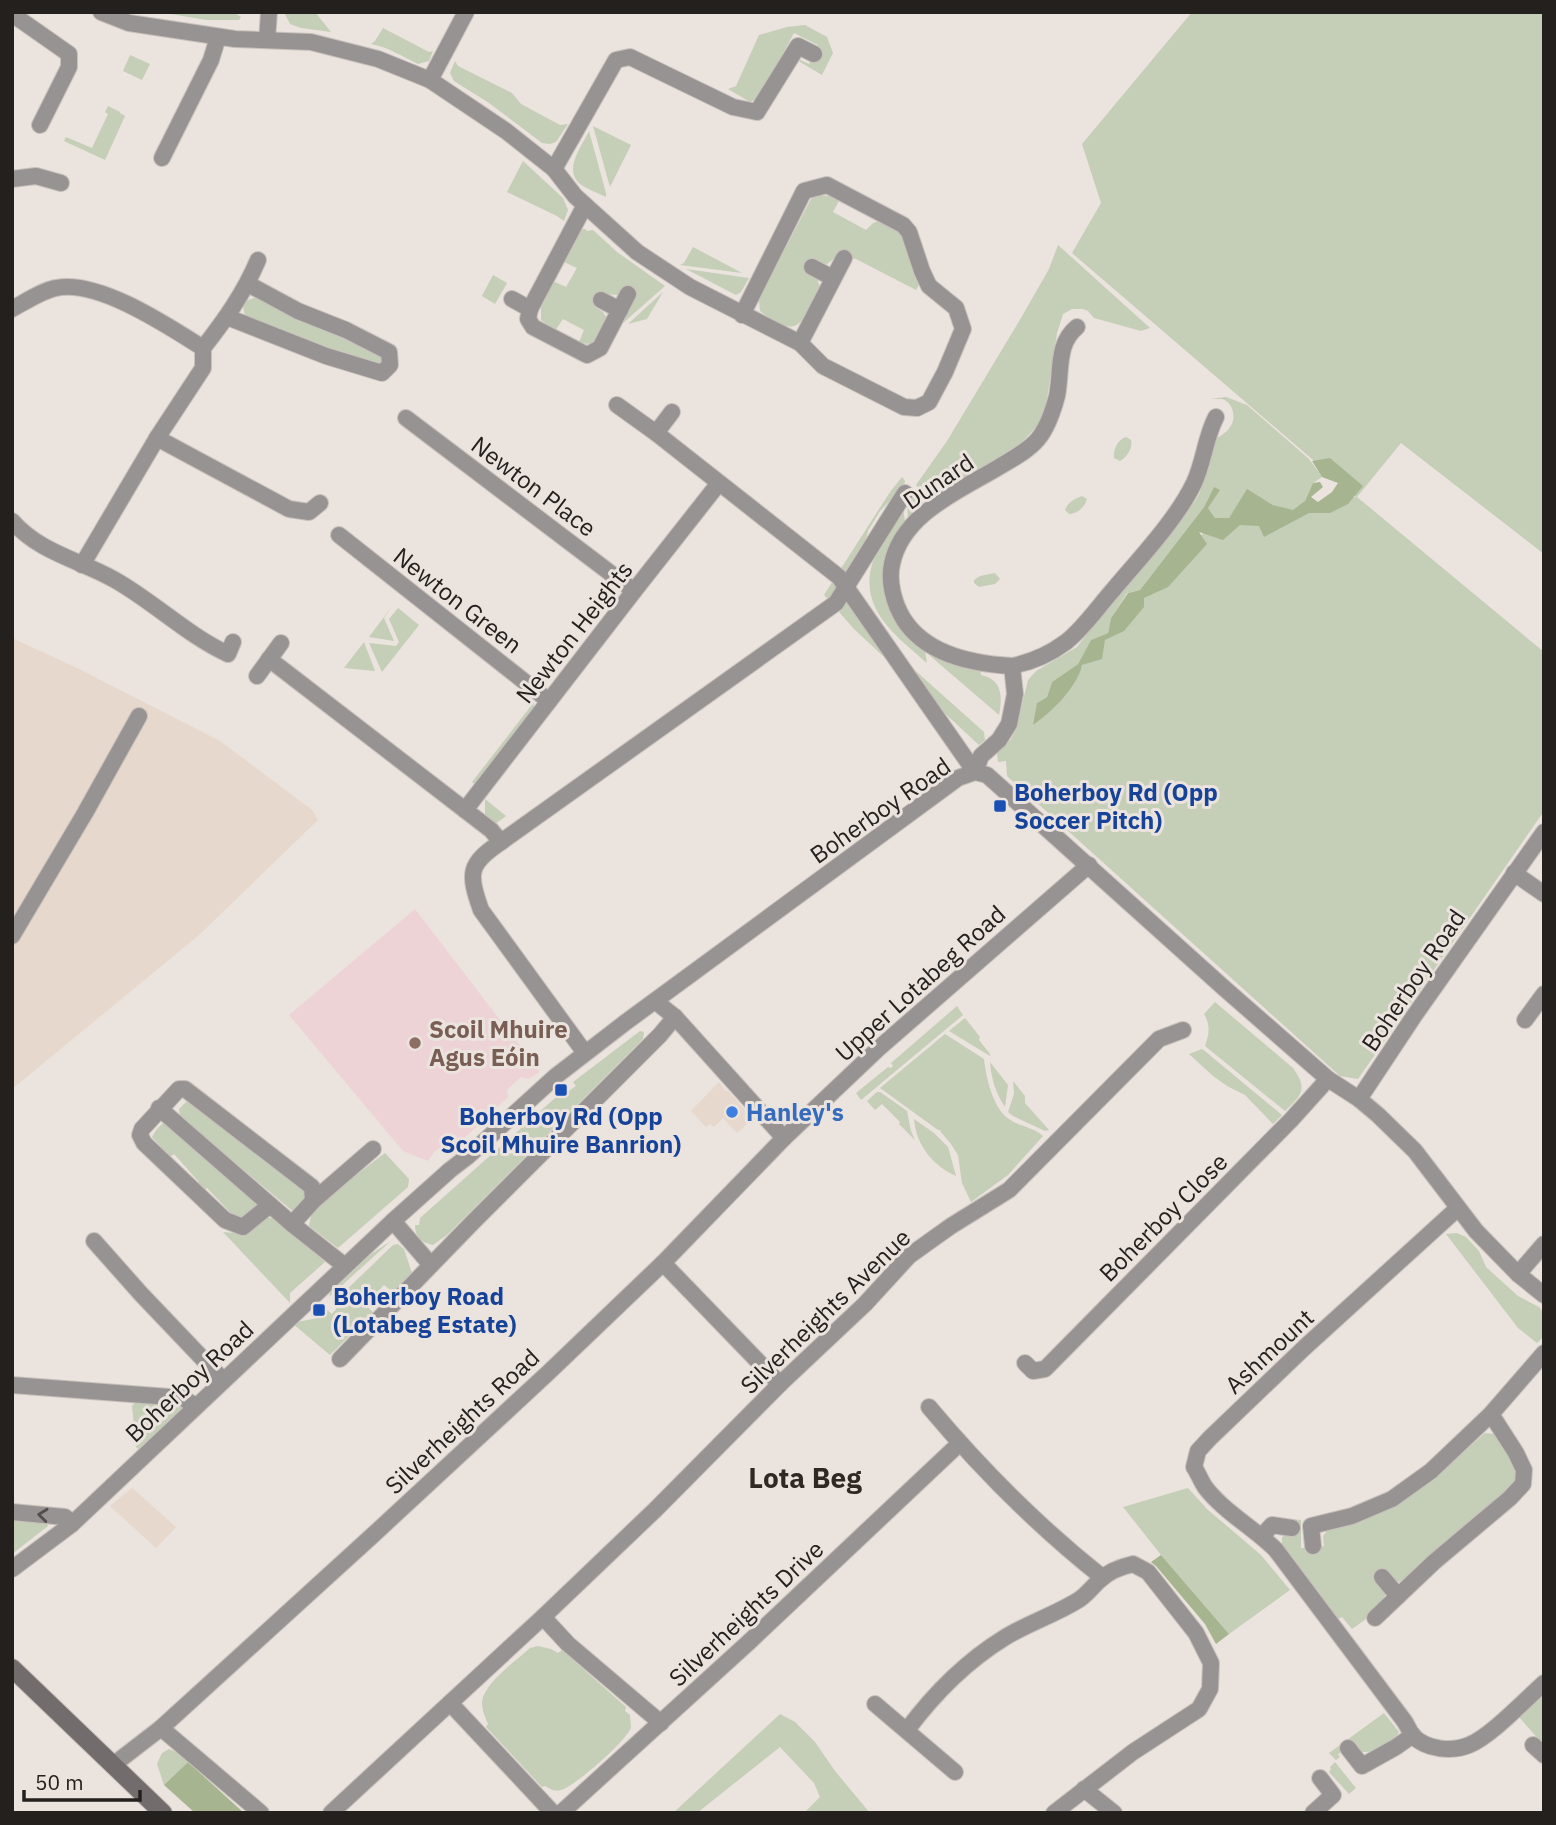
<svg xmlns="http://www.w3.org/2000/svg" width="1556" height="1825" font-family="'IBM Plex Sans',sans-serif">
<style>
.built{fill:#e6d8cc}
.education{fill:#eed3d6}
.green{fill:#c5ceb7;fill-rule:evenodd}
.forest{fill:#a6b58f}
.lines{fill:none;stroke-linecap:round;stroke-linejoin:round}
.street-casing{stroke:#c7c0bb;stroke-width:18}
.secondary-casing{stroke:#c7c0bb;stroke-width:20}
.street{stroke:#989393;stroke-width:16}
.secondary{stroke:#736c6c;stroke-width:18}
.oneway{stroke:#524e4d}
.transit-dot{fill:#1a4fb4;stroke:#ebe3dd;stroke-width:2.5}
.education-dot{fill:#8d6e63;stroke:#ebe3dd;stroke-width:2.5}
.shop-dot{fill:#3f7fe0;stroke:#ebe3dd;stroke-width:2.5}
.labels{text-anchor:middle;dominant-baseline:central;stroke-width:6;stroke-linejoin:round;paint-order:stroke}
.street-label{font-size:24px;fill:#23201e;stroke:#ebe3dd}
.transit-label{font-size:24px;font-weight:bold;fill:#164399;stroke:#ebe3dd;text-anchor:start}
.education-label{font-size:24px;font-weight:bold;fill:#785e54;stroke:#ebe3dd;text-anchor:start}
.shop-label{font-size:24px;font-weight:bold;fill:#366cbe;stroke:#ebe3dd;text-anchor:start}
.quarter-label{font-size:28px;font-weight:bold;fill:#2f2924;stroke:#ebe3dd}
</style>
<rect width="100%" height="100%" fill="#ebe3dd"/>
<g class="built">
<path d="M 12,638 L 79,669 L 220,741 L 312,810 L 318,820 L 199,935 L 12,1089 Z"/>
<path d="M 719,1082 L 725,1091 L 728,1091 L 751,1117 L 750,1121 L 737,1133 L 723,1118 L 714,1127 L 710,1124 L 706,1127 L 691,1111 Z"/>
<path d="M 132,1488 L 176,1527 L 156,1548 L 110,1506 Z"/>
</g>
<path class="education" d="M 415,909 L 540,1072 L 528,1079 L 521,1077 L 507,1090 L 508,1097 L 457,1145 L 447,1144 L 435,1151 L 428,1161 L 403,1151 L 289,1015 Z"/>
<g class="green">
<path d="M 159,12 L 233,12 L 241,17 L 239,20 L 206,20 Z"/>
<path d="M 284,12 L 315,12 L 331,32 L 301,28 L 290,24 Z"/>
<path d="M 1192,12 L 1544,12 L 1544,554 L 1401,443 L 1357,497 L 1544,652 L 1544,811 L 1358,1079 L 1340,1076 L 1007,776 L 1006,761 L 998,762 L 997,753 L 1011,739 L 1016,729 L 1028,680 L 1036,671 L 1077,647 L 1109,605 L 1195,501 L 1200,492 L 1212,441 C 1218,437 1227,433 1230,427 C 1237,418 1233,402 1222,399 C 1219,399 1212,399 1210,399 L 1226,397 L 1247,405 L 1309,459 L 1322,477 L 1313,483 L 1305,501 L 1295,510 L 1356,497 L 1072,253 L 1101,203 L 1082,144 ZM 1214,487 L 1208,508 L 1215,518 L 1229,518 L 1247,490 L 1273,505 L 1291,510 L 1207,529 L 1036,716 L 1037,703 L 1047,697 L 1052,682 L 1078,664 L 1091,640 L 1108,633 L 1111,618 L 1127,593 L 1140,590 L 1204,507 Z"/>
<path d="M 805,25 L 827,37 L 833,53 L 822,75 L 800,62 L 798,59 L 809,64 L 818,45 L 794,33 L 760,97 L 750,102 L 728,89 L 736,86 L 759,35 L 787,27 Z"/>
<path d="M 383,28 L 429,52 L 433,51 L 429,61 L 418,64 C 402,56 388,47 371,44 L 375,41 Z"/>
<path d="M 130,55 L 150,64 L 142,80 L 123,71 Z"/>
<path d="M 455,61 L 458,66 L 512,93 L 521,104 L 560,125 L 568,124 L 556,142 L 550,144 L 542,143 L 489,103 L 454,81 L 450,73 Z"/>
<path d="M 108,106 L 120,112 L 120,113 L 125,116 L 105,160 L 64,141 L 66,137 L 92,148 L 108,114 L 105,112 Z"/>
<path d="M 593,126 L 631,145 L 610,187 Z"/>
<path d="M 589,131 L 606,193 L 606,197 C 598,193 587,189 580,184 C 563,169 582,146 589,131 Z"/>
<path d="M 523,161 L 563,198 L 568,210 L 564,221 L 557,216 L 507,192 Z"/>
<path d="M 818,195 L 830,196 L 840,199 L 833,212 L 866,230 L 873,223 L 882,220 L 896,228 L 904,238 L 919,285 L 916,290 L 856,259 L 836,257 L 827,264 L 812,262 L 806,273 L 817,279 L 820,287 C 801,323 800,342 760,311 L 759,299 L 811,199 Z"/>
<path d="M 583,229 L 585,229 L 587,231 L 593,230 L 617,252 L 665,286 L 623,323 L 636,295 L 625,289 L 619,295 L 602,294 L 595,307 L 603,312 L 606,317 C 604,333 596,349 579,342 L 584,330 L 563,319 L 555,331 L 541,320 L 541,307 L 553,281 L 566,287 L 577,268 L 564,262 L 577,236 Z"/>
<path d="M 1058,245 L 1150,328 L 1141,331 L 1094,318 L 1088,311 L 1083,309 L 1072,309 L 1063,314 L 1057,333 L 1047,399 L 1043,415 L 1036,427 L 1021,443 L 928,502 L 916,485 L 947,441 L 1021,318 L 1049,269 Z"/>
<path d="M 693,247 L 742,273 L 680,265 L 684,263 Z"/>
<path d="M 686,269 L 749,278 L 741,292 L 736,295 Z"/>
<path d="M 493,275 L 507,283 L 495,304 L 482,296 Z"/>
<path d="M 663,292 L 647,319 L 628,324 Z"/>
<path d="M 256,297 L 315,326 L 384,356 L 384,364 L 375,367 L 245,317 L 243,306 L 246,301 Z"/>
<path d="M 1126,437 L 1131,440 C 1133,448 1127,457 1120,461 L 1114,458 C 1113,450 1117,440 1126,437 Z"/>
<path d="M 902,477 L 905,481 L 904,486 L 880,511 L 868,531 L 863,552 L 855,571 L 855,595 L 881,640 L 984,732 L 985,740 L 979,745 L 855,630 L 824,595 L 890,492 Z"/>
<path d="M 914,491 L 925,506 L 908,519 L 907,502 Z"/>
<path d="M 1082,496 L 1087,499 C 1085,507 1077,514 1069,514 L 1065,510 C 1068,502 1074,499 1082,496 Z"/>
<path d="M 903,506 L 905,523 L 893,614 L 902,631 L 925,651 L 927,663 C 890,631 852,603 878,549 C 885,534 895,520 903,506 Z"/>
<path d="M 995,573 L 1000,579 L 995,584 L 979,587 L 974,583 L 974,580 L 980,576 Z"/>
<path d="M 393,605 L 384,618 L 394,641 L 369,637 Z"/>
<path d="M 398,608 L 419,625 L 382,672 L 369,643 L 396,646 L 399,642 L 389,619 Z"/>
<path d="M 364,642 L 375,671 L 344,668 Z"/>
<path d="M 929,652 L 944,660 L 980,669 L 981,675 C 1002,679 1003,697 999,715 L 928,654 Z"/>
<path d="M 534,702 L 533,710 L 476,785 L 472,782 Z"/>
<path d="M 485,799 L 506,816 L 495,824 L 485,814 Z"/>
<path d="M 1215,1002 L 1293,1068 C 1308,1089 1302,1095 1285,1111 L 1205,1046 C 1209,1034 1211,1026 1204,1014 Z"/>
<path d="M 957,1006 L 963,1015 L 861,1100 L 856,1093 L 888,1067 L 891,1068 L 893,1066 L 891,1063 Z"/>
<path d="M 965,1018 L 980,1037 L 979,1040 L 990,1054 L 990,1056 L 949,1031 Z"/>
<path d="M 640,1031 L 644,1032 L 643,1039 L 447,1235 L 433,1245 C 422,1243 415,1237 415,1225 L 419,1225 L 420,1218 L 563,1091 L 566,1093 L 576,1086 L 573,1082 Z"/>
<path d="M 945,1034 L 984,1059 C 986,1077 993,1109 1009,1119 C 1020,1127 1033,1127 1043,1136 L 1008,1175 L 971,1202 L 962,1183 L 958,1155 L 951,1144 L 940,1131 L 941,1130 L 938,1130 L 880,1088 Z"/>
<path d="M 1202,1049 L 1206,1052 L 1282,1115 L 1273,1124 L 1245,1095 L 1227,1086 L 1213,1076 L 1189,1054 Z"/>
<path d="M 990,1062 L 1008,1085 L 1005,1107 C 996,1094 991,1078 990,1062 Z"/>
<path d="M 1013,1081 L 1025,1096 L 1025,1103 L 1049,1130 L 1045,1131 L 1013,1116 L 1008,1112 L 1014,1094 Z"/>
<path d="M 877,1092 L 880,1092 L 907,1111 L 911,1131 L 915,1140 L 899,1124 L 900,1122 L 882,1104 L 875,1110 L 867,1101 Z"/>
<path d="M 186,1102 L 196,1105 L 304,1186 L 306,1200 L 295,1213 L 180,1117 L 179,1109 Z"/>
<path d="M 167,1119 L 260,1206 L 241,1217 L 229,1217 L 227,1214 L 229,1211 L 207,1188 L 202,1191 L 197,1185 L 199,1182 L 174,1154 L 170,1157 L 152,1137 L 156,1130 Z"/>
<path d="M 914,1119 L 934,1133 L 948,1147 L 956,1176 C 933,1166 916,1145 914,1119 Z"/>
<path d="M 385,1153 L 409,1179 L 408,1187 L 338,1248 L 309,1226 L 311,1215 L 334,1192 Z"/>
<path d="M 261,1218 L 277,1218 L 325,1262 L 290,1293 L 290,1303 L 223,1232 L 244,1234 Z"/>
<path d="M 1457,1233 L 1466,1237 L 1479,1251 L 1486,1267 L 1518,1296 L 1539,1307 L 1544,1313 L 1544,1336 L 1537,1343 L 1518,1328 L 1446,1234 Z"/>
<path d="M 392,1240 L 329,1297 L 330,1293 L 370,1255 Z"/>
<path d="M 398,1244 L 404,1249 L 412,1273 L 393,1292 L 384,1285 L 365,1305 L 373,1312 L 330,1355 L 292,1323 L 318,1318 L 327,1310 L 332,1314 L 340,1304 L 336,1300 L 393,1245 Z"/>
<path d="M 137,1401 L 181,1407 L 183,1410 L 138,1449 L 136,1447 L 132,1406 Z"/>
<path d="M 1485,1433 L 1496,1434 L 1518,1470 L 1518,1476 L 1510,1490 L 1444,1542 L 1404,1579 L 1399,1582 L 1393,1580 C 1389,1587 1386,1594 1382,1601 C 1376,1613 1362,1622 1352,1629 L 1342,1617 L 1338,1619 L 1282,1546 L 1282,1538 L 1284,1534 L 1293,1532 L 1293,1519 L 1301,1520 L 1301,1548 L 1324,1546 L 1323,1536 L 1327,1531 L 1357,1523 L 1399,1504 L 1458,1457 Z"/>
<path d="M 1188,1488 L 1207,1509 L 1261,1555 L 1290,1590 L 1229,1634 L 1161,1555 L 1123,1507 Z"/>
<path d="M 12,1520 L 46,1522 L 48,1526 L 12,1554 Z"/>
<path d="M 538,1646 L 551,1649 L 558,1653 L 562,1650 L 626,1707 L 625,1711 L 630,1715 C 630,1717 631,1725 631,1727 C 629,1739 574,1787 561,1790 C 554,1792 551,1789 545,1786 L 542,1787 L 486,1727 L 488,1724 C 485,1717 482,1710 482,1702 C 484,1683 516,1661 530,1648 Z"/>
<path d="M 1544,1694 L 1544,1748 L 1541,1742 L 1519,1717 Z"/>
<path d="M 1384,1713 L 1399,1732 C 1393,1744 1376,1753 1362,1752 L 1355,1743 L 1338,1754 L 1340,1757 L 1336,1760 L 1329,1753 Z"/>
<path d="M 780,1714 L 795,1722 L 815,1742 L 835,1771 L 870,1813 L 804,1813 L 820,1797 L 814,1783 L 780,1747 L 697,1813 L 673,1813 Z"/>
<path d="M 169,1749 L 178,1753 L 188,1762 L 164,1785 L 157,1764 L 162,1753 Z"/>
<path d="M 1335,1762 L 1356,1788 L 1349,1794 L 1329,1772 L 1331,1769 L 1330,1767 Z"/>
</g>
<g class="forest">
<path d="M 1330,458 L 1363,486 L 1348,504 L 1330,513 L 1309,513 L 1264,537 L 1259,526 L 1240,525 L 1223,540 L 1199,532 L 1207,544 L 1168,587 L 1144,598 L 1144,607 L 1124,631 L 1105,640 L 1102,659 L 1082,665 C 1078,686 1051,713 1033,725 L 1037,703 L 1047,697 L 1052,682 L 1078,664 L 1091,640 L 1108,633 L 1111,618 L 1128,593 L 1140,590 L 1204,507 L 1214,487 L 1220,490 L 1208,508 L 1215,518 L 1229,518 L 1247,489 L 1273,505 L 1293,510 L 1305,501 L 1313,483 L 1320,482 L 1323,487 L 1311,497 L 1318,502 L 1332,492 L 1338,483 L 1322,477 L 1312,461 Z"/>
<path d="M 1161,1555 L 1229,1634 L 1216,1644 L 1205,1624 L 1156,1566 L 1151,1562 Z"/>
<path d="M 188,1762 L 244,1813 L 195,1813 L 164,1785 Z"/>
</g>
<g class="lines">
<g class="street-casing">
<g id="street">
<path d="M 101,12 L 129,23 L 235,39 L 311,42 L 378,59 L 430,80 L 506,131 L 554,169 L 575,196 L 637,252 L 690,287 L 800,343 L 823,366 L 904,407 L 917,408 L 929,402 L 945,372 L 963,329 L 956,308 L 929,286 L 922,271 L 909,232 L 903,225 L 827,185 L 804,191 L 742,315"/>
<path d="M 12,14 L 69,54 L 69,67 L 40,125"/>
<path d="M 267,40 L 269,12"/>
<path d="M 430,80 L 466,12"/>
<path d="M 162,158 L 211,60 L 218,37"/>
<path d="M 554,169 L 616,60 L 630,57 L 733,107 L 757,112 L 798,46 L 814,54"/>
<path d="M 12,179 L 36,176 L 61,183"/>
<path d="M 585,205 L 530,309 L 528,319 L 533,327 L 587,355 L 600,348 L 628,294"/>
<path d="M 812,267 L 833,278"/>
<path d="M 512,299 L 530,309"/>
<path d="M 601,300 L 620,310"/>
<path d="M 12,309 C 25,302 43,290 56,288 C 98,279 168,326 203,348 L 203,368 L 157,438 L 82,565"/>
<path d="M 227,317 L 326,356 L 382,373 L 390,365 L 389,352 L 346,330 L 298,311 L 248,284"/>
<path d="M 800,343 L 844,258"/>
<path d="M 203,348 C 225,320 244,293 258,260"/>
<path d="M 617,405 L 656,433 L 839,577 L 975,772"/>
<path d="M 406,418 L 634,591"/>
<path d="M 656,433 L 672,412"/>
<path d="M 157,438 L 289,509 L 309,512 L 320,503"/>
<path d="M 12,521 C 40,553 80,560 115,580 C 154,602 187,635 228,654 L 233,642"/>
<path d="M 339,535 L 549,701"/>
<path d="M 269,659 L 465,810 L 491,830 L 501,842 C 468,864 468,873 481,910 L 585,1053"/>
<path d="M 1012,666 C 1032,662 1050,654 1066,642 C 1084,628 1098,607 1113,590 C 1139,559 1177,519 1194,483 C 1204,462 1205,438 1216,417"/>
<path d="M 257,676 L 281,643"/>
<path d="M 975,772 L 981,756 L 999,740 L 1009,724 L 1015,694 L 1012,666 C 973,664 927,655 904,620 C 894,604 888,582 892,564 C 902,514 959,491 999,467 C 1012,459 1028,451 1038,439 C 1048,427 1053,411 1057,396 C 1062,371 1056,344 1077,327"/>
<path d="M 465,810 L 634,591 L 719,483"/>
<path d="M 501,842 L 836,603 L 905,493"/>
<path d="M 1514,873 L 1544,894"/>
<path d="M 12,936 L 85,813 L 139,716"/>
<path d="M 655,1001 L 675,1017 L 784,1138"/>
<path d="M 1525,1020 L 1544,994"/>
<path d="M 1359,1099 L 1414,1016 L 1544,832"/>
<path d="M 159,1108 L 292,1224 L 345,1266"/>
<path d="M 313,1201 L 373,1149"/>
<path d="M 270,1205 L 243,1227 L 225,1220 L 144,1143 L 140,1135 L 142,1129 L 179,1089 L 185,1089 L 312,1187 L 313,1201 L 292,1224"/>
<path d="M 1458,1208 L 1304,1348 L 1210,1438 L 1198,1451 L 1194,1467 C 1198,1473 1201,1481 1205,1487 C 1223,1511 1254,1528 1276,1550 L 1405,1722 C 1408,1727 1410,1732 1413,1736 C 1427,1750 1452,1752 1469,1745 C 1490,1737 1526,1699 1544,1683"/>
<path d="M 393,1221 L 431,1265"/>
<path d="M 94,1241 L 141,1294 L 223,1380"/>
<path d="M 663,1263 L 780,1384"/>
<path d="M 1518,1274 L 1544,1244"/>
<path d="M 340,1359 L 473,1222 L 660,1035 L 675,1017"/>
<path d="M 1025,1363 L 1033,1371 L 1045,1369 L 1291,1120 L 1328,1079"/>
<path d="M 12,1385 L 183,1398 L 195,1406"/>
<path d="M 929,1407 C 981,1469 1039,1527 1102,1577"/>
<path d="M 12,1512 L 65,1517 L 72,1524"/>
<path d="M 1262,1536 L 1272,1525 L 1292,1528"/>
<path d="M 1313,1546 L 1311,1526 L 1352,1516 L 1392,1499 L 1431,1471 L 1491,1414 L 1544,1353"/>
<path d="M 12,1569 L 72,1524 L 393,1221 L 450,1170 L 467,1157 L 556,1076 L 626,1022 L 958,778 L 975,772 L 987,775 L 1224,988 L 1328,1079 L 1359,1099 L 1378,1115 L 1415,1151 L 1476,1231 L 1518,1274 L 1544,1295"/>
<path d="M 1382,1577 L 1398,1596"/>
<path d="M 543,1617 L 568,1644 L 661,1723"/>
<path d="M 1375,1618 L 1434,1562 L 1510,1498 L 1523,1484 L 1524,1470 L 1516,1453 L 1491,1414"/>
<path d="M 450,1703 L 553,1813"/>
<path d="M 875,1704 L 955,1772"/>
<path d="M 161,1728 L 261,1813"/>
<path d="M 907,1730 C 933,1695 967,1661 1004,1638 C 1028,1623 1057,1614 1080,1599 C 1087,1594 1093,1586 1100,1580 C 1109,1571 1120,1567 1133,1564 L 1148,1572 L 1196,1633 L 1211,1663 L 1210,1689 L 1199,1709 L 1133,1752 L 1054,1813"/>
<path d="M 1533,1745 L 1544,1755"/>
<path d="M 1348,1748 L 1362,1766 L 1396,1747 L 1413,1735"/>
<path d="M 113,1765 L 161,1728 L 373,1535 L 549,1372 L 663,1263 L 784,1138 L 879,1048 L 1089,865"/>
<path d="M 1084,1789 L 1114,1813"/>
<path d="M 331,1813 L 543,1617 L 655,1510 L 780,1384 L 865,1304 L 909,1256 L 951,1226 L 1009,1190 L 1159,1039 L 1183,1030"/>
<path d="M 561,1813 L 749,1642 L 960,1443"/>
<path d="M 1313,1813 L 1333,1795 L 1320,1778"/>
</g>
</g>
<g class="secondary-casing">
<path id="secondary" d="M 12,1668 L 163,1813"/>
</g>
<use href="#street" class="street"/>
<use href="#secondary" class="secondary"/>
</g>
<defs><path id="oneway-chevron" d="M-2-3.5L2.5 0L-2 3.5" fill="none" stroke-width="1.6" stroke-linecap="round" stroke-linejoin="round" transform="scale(1.75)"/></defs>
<use class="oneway" href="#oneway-chevron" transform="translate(43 1515) rotate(-174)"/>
<g class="transit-dot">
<rect x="993" y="799" width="14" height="14" rx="3.5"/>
<rect x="554" y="1083" width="14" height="14" rx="3.5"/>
<rect x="312" y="1303" width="14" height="14" rx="3.5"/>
</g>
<circle class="education-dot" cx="415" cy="1043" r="7"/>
<circle class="shop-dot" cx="732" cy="1112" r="7"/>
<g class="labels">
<g class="street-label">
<text transform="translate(938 481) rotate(-34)">Dunard</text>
<text transform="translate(534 486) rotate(37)">Newton Place</text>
<text transform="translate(458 600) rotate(38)">Newton Green</text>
<text transform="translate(574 632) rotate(-52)">Newton Heights</text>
<text transform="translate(880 810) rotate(-35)">Boherboy Road</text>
<text transform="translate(1413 980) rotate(-56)">Boherboy Road</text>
<text transform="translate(920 983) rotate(-42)">Upper Lotabeg Road</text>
<text transform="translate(1163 1217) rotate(-45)">Boherboy Close</text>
<text transform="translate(825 1311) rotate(-44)">Silverheights Avenue</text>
<text transform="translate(1269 1351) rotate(-43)">Ashmount</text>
<text transform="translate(189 1381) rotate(-43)">Boherboy Road</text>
<text transform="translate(462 1421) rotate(-43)">Silverheights Road</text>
<text transform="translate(746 1613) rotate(-43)">Silverheights Drive</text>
</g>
<g class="transit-label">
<text x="1014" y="792">Boherboy Rd (Opp<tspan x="1014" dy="28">Soccer Pitch)</tspan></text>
<text x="561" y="1116" text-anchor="middle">Boherboy Rd (Opp<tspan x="561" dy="28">Scoil Mhuire Banrion)</tspan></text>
<text x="333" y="1296">Boherboy Road<tspan x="333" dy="28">(Lotabeg Estate)</tspan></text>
</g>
<g class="education-label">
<text x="429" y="1029">Scoil Mhuire<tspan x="429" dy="28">Agus Eóin</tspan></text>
</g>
<g class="shop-label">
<text x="746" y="1112">Hanley's</text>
</g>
<g class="quarter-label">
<text x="805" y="1477">Lota Beg</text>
</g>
</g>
<rect width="1556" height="1825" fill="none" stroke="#23201e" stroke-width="28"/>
<path d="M24 1790v10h116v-10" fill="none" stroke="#23201e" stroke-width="3.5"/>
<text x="35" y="1790" font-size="21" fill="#23201e" stroke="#ebe3dd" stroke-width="5" paint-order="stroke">50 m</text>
</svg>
